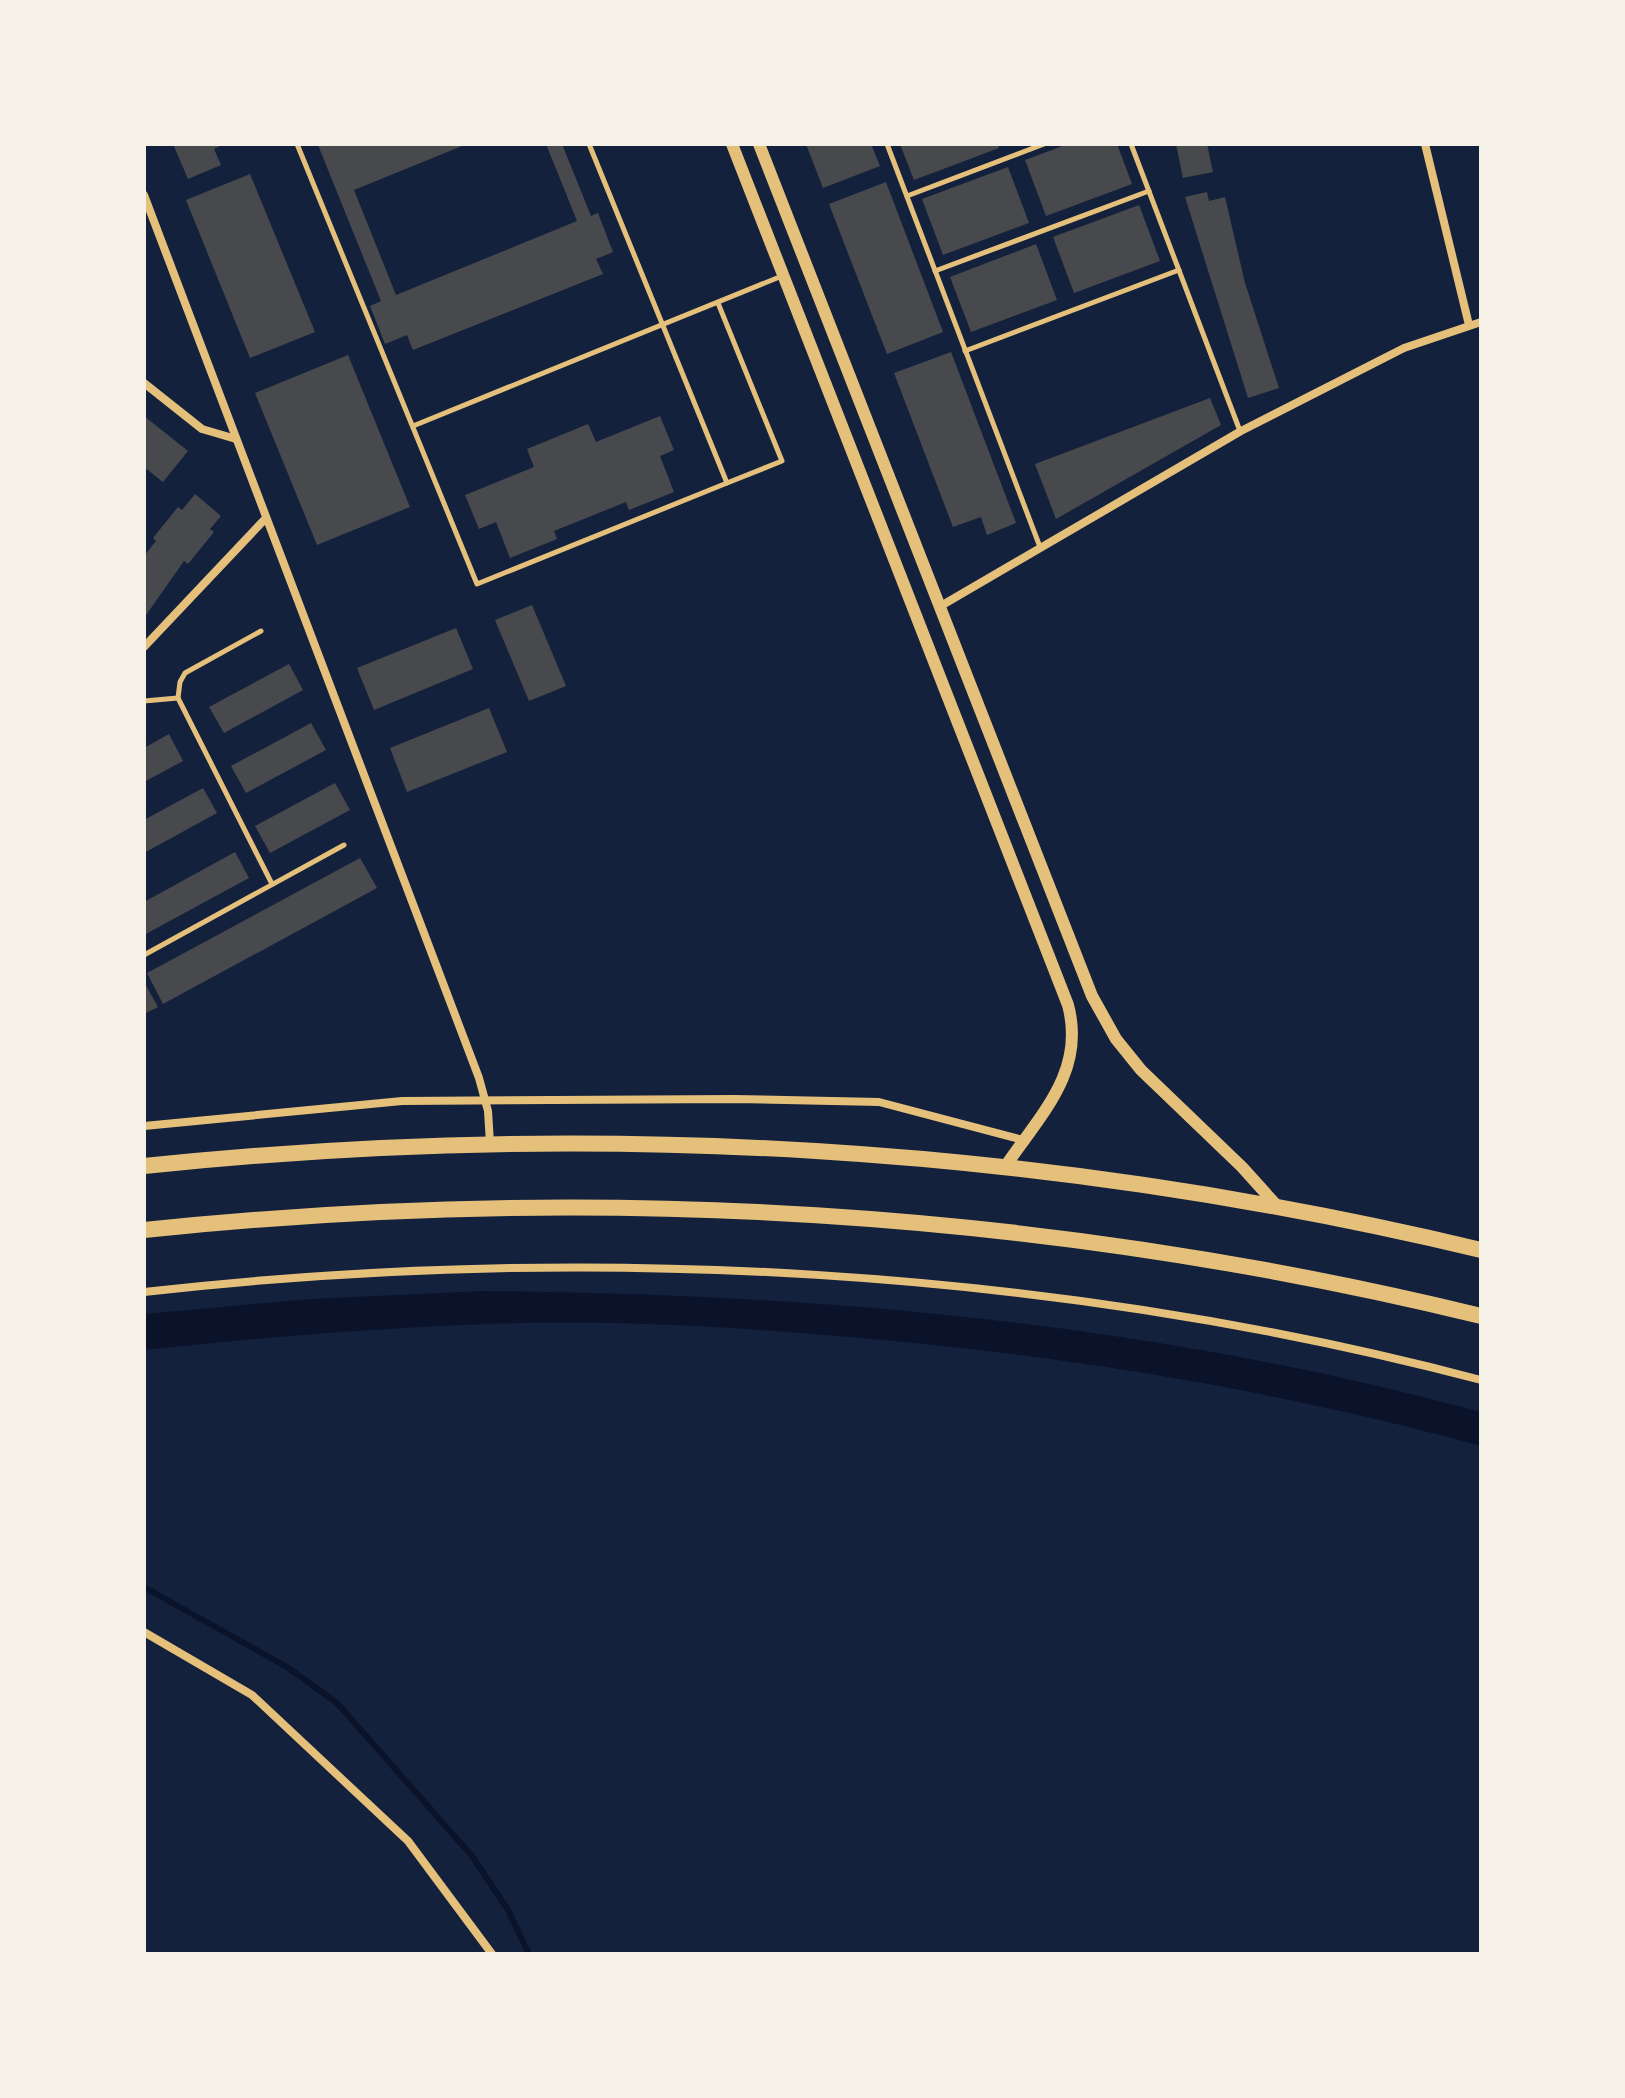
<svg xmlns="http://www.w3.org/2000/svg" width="1625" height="2098" font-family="Commissioner,sans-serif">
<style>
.water{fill:#0b132b}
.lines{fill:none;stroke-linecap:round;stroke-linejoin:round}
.stream{stroke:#0b132b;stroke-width:6}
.building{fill:#48494c}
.service{stroke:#e5c07b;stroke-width:5}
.minor{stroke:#e5c07b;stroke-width:8}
.tertiary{stroke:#e5c07b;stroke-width:12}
.primary{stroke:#e5c07b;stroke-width:16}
</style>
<rect width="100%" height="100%" fill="#14213d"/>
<path class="water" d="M 484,1291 C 823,1294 1152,1323 1481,1412 L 1481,1446 C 1259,1385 1030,1350 800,1333 C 697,1325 592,1320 489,1324 C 373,1328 258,1338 144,1350 L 144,1314 L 309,1299 Z"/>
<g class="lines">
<path class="stream" d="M 144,1587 L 287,1667 L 337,1703 L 472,1856 L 508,1910 L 529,1954"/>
</g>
<g class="building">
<path d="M 173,144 L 224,144 L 214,149 L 221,165 L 188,179 Z"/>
<path d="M 467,144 L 354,190 L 396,295 L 577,221 L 546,144 L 562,144 L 591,216 L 598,213 L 613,252 L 596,259 L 603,274 L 413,350 L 407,335 L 385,344 L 370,306 L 381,301 L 318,145 Z"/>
<path d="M 806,144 L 871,144 L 880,166 L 823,188 Z"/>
<path d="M 900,144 L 998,144 L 999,148 L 914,180 Z"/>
<path d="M 1068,144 L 1117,144 L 1132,184 L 1046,216 L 1025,160 Z"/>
<path d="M 1176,144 L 1207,144 L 1213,172 L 1183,178 Z"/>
<path d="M 1008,167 L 1029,223 L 943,255 L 922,199 Z"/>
<path d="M 250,174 L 315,332 L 250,358 L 186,200 Z"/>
<path d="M 886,182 L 943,332 L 887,354 L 829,204 Z"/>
<path d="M 1207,192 L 1209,201 L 1225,197 L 1245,283 L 1279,388 L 1248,398 L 1185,197 Z"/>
<path d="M 1139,205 L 1160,261 L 1074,293 L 1053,237 Z"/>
<path d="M 1036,244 L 1057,300 L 971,332 L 950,277 Z"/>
<path d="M 951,352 L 1016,523 L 987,535 L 981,517 L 953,527 L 894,373 Z"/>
<path d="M 348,355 L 410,507 L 317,545 L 255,393 Z"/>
<path d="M 1210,398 L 1221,425 L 1056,519 L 1035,464 Z"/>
<path d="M 144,416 L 188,451 L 163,482 L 144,467 Z"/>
<path d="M 660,416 L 674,450 L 660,456 L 674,492 L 629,510 L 626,502 L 554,531 L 557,539 L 510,558 L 496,522 L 479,529 L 465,495 L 534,467 L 527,449 L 588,424 L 596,442 Z"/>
<path d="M 195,494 L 221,516 L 210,529 L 214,532 L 188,564 L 184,561 L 144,618 L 144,556 L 156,541 L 153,538 L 178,507 L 182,510 Z"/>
<path d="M 532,605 L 566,686 L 529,701 L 495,620 Z"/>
<path d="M 456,628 L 473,669 L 374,710 L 357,668 Z"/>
<path d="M 289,664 L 303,690 L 224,733 L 209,707 Z"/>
<path d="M 489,708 L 507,752 L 407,792 L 390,748 Z"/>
<path d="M 311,723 L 326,750 L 246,793 L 231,766 Z"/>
<path d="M 169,734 L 183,761 L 144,782 L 144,748 Z"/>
<path d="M 335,783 L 350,810 L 270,853 L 255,826 Z"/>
<path d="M 203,788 L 217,813 L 144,853 L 144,820 Z"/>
<path d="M 235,852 L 249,878 L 144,935 L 144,902 Z"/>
<path d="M 360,858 L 377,888 L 163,1004 L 147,973 Z"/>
<path d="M 144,982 L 158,1007 L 144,1014 Z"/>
</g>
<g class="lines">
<g class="service">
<path d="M 297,144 L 477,584 L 727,483 L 589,144"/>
<path d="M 887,144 L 1040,547"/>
<path d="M 1131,144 L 1240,431"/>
<path d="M 907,196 L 1044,144"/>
<path d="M 935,271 L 1149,191"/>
<path d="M 718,303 L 782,461 L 727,483"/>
<path d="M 965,351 L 1179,270"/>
<path d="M 413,426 L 782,276"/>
<path d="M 178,698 L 180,682 L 185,673 L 261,631"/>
<path d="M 144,701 L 178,698 L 272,884"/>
<path d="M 144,955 L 344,845"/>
</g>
<g class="minor">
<path d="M 1425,144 L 1469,325"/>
<path d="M 144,195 L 479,1078 L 488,1111 L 490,1143"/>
<path d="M 144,383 L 202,429 L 236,439"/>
<path d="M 939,607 L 1241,431 L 1404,348 L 1481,322"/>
<path d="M 144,647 L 266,518"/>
<path d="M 144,1126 L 402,1101 L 734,1099 L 879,1102 L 1023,1140"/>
<path d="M 144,1292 C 583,1242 1053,1267 1481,1380"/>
<path d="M 144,1632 L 252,1695 L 408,1841 L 492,1954"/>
</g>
<g class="tertiary">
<path d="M 732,144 L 1068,1005 C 1086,1072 1040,1115 1005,1167"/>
<path d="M 759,144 L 1092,996 L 1116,1039 L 1141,1070 L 1242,1167 L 1278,1207"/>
</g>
<g class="primary">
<path d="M 144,1166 C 591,1119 1043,1145 1481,1250"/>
<path d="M 144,1230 C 592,1183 1043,1209 1481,1316"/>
</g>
</g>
<rect width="1625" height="2098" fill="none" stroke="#f6f1e7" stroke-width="292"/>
</svg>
